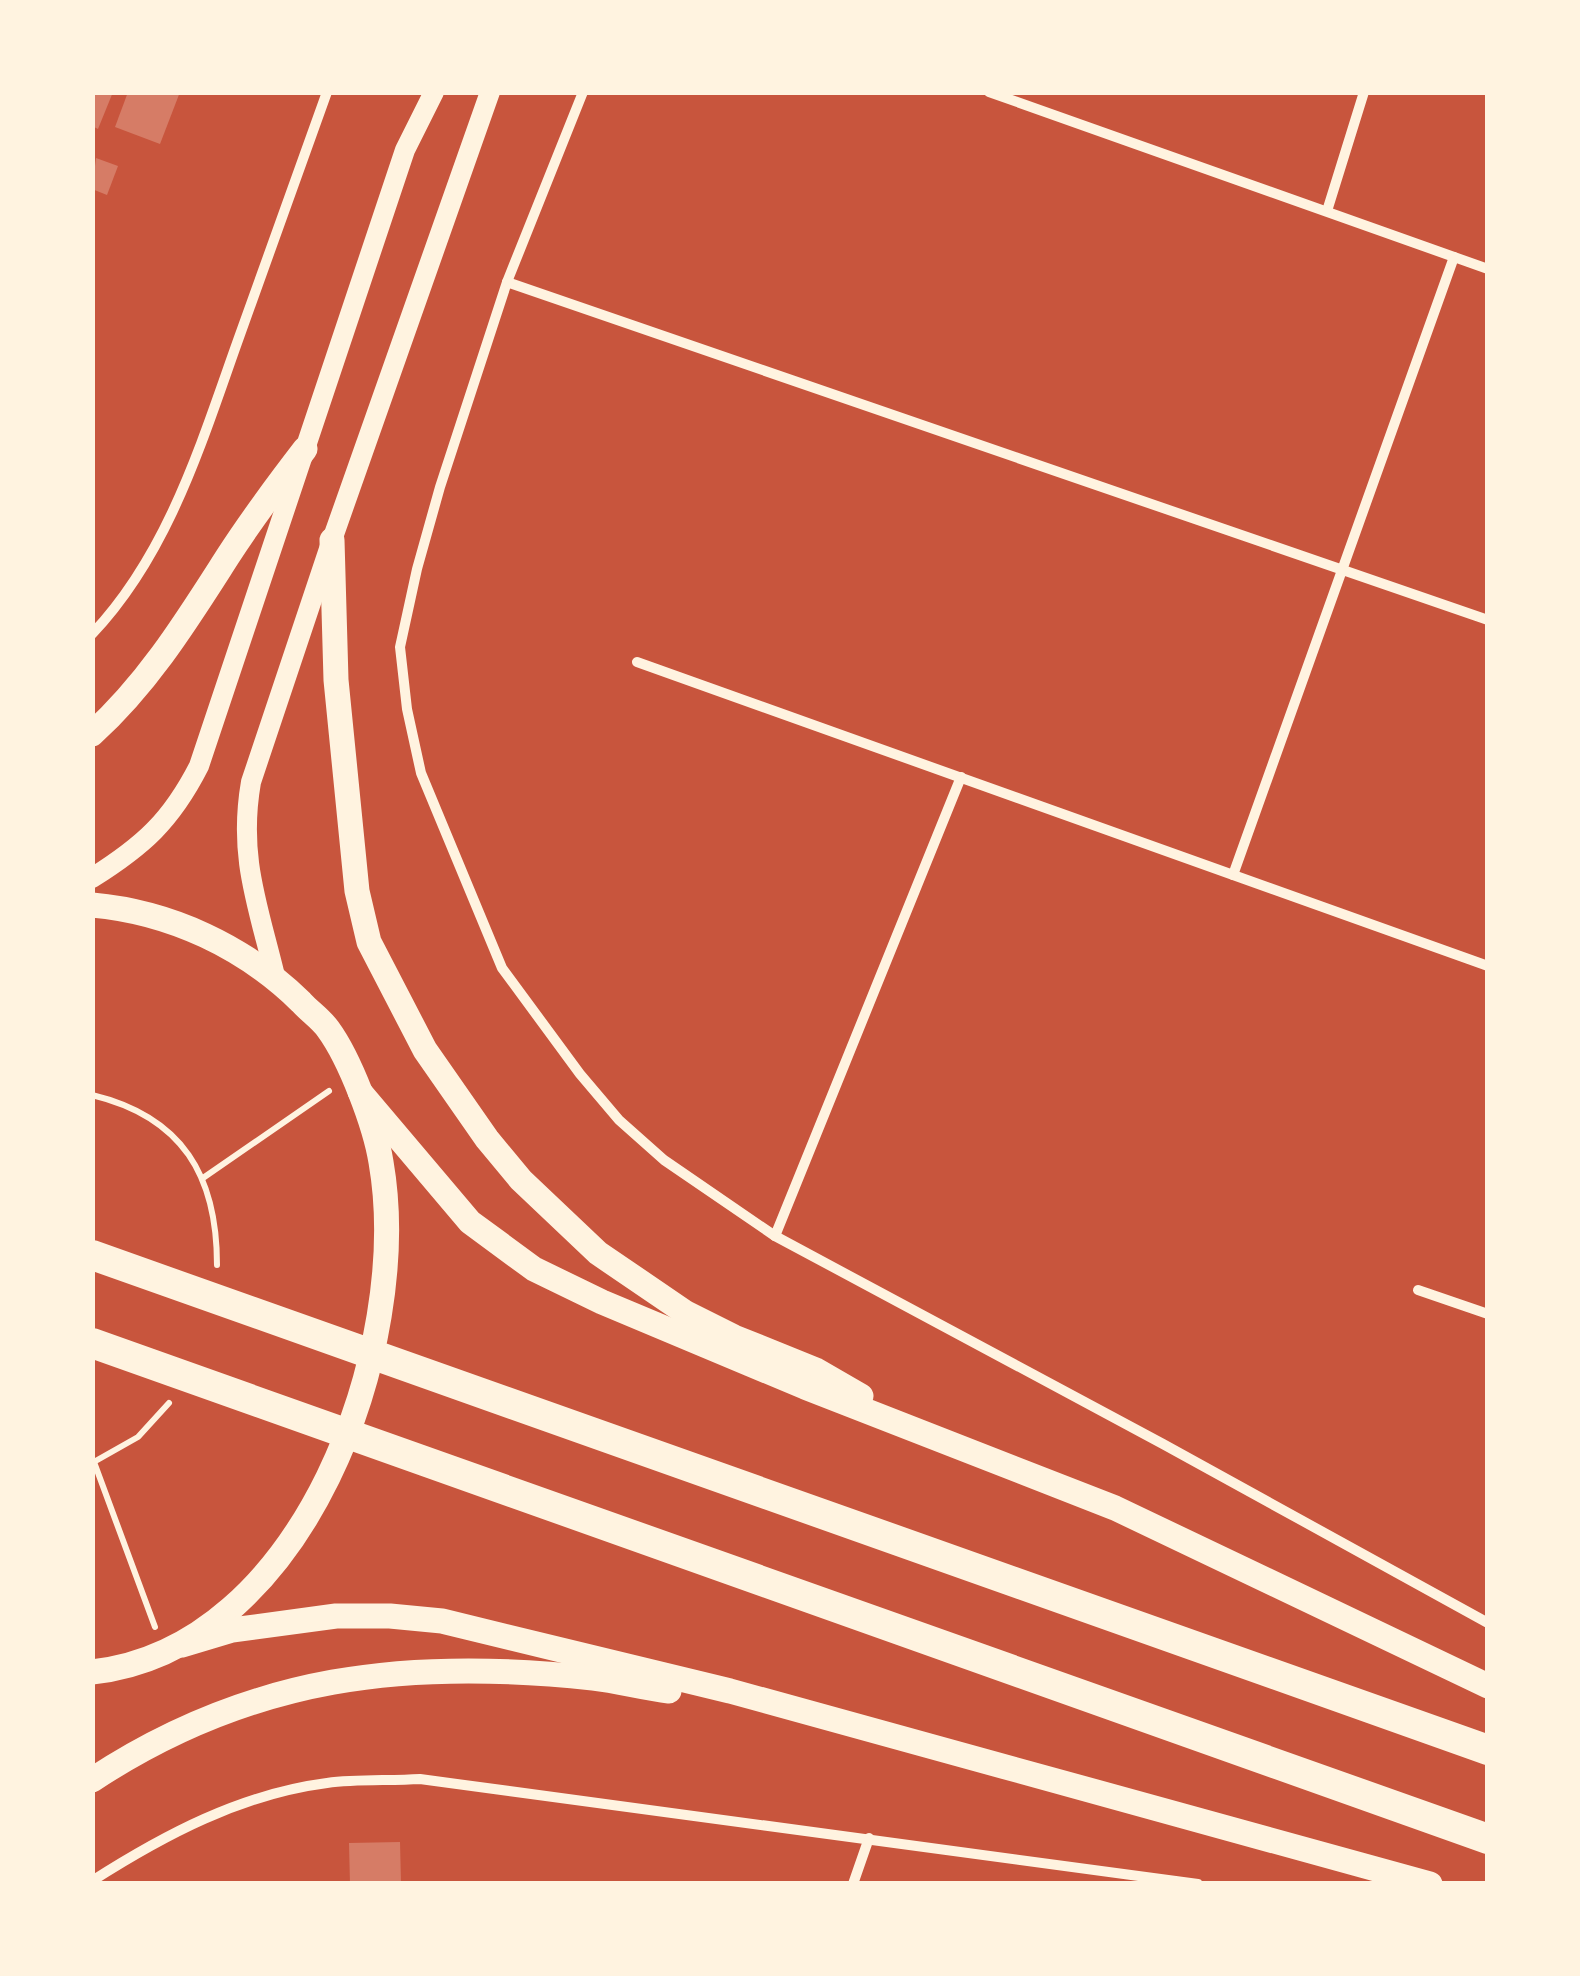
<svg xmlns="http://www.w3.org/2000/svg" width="1580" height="1976" font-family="'Work Sans',sans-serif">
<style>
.building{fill:#d67c66}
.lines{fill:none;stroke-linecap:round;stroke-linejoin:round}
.path{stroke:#fff3e0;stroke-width:6}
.minor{stroke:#fff3e0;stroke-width:10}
.secondary{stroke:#fff3e0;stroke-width:20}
.primary{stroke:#fff3e0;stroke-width:25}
.motorway{stroke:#fff3e0;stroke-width:30}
</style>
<rect width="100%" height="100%" fill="#c8553d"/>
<g class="building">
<path d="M 92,92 L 113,92 L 98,129 L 92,126 Z"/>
<path d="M 128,92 L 180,92 L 160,144 L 115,127 Z"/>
<path d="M 96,158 L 118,166 L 107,195 L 92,189 Z"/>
<path d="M 400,1842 L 401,1883 L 350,1884 L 349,1843 Z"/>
</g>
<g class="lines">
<g class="path">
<path d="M 92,1095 C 183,1117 217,1176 217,1265"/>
<path d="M 203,1178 L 329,1091"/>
<path d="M 94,1462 L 155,1627"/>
<path d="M 92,1463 L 138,1437 L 169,1403"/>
</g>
<g class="minor">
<path d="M 583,92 L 507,282 L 440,487 L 417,569 L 400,647 L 407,709 L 421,773 L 502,968 L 580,1074 L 619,1120 L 664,1160 L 775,1236 L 1163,1444 L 1488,1623"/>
<path d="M 989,92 L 1488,269"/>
<path d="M 1327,211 L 1364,92"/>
<path d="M 507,282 L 1488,620"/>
<path d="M 92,634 C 168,554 201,444 237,343 C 267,260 297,176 327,92"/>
<path d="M 637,662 L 1488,966"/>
<path d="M 1233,875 L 1454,257"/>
<path d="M 775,1236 L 961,777"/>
<path d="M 1418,1290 L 1488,1314"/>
<path d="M 92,1881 C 164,1835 241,1794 327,1783 C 357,1779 389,1781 420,1779 L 1198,1884"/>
<path d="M 853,1884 L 869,1838"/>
</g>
<g class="secondary">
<path d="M 92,878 C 143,846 171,821 199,766 L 405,150 L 434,92"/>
<path d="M 275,976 C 258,905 238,857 251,782 L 332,540 L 490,92"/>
</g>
<g class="primary">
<path d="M 332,540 L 336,680 L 357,891 L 369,942 L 425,1050 L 487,1139 L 521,1180 L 598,1253 L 686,1313 L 734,1337 L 816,1370 L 861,1396"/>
<path d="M 92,734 C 149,682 187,620 228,556 C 252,519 278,484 305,449"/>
<path d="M 92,905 C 171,912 245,947 301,1002 C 309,1011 321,1019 328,1029 C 350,1059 375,1125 381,1162 C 413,1346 304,1649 92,1672"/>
<path d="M 360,1092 L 470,1222 L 534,1269 L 602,1302 L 805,1387 L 1115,1508 L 1488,1686"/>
<path d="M 182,1645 L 232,1630 L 336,1616 L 390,1616 L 442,1621 L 730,1691 L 1430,1884"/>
<path d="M 92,1780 C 251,1675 408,1658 593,1678 C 619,1681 644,1688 669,1691"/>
</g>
<g class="motorway">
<path d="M 92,1255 L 1488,1750"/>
<path d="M 92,1343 L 1488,1839"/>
</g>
</g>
<rect width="1580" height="1976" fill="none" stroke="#fff3e0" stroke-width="190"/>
</svg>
